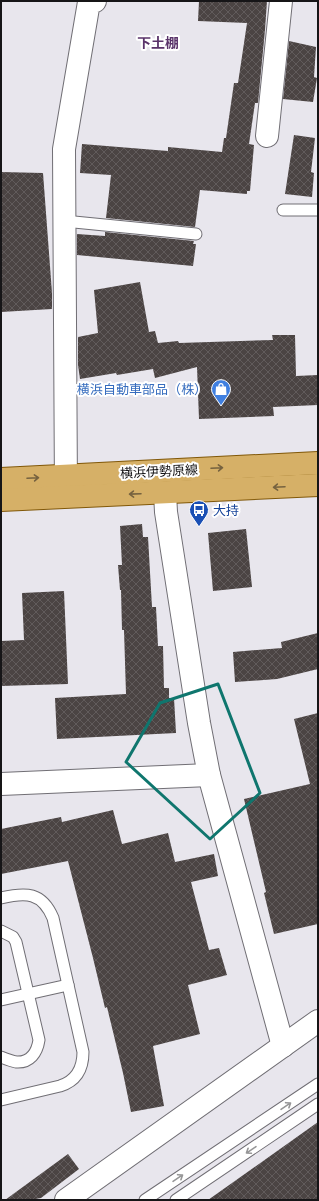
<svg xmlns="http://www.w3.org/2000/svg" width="319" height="1201" font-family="Manrope,'Noto Sans JP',sans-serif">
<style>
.building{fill:url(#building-cross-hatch)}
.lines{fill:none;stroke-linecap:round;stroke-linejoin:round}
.lane-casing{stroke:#706e74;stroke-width:13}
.street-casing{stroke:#706e74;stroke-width:24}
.primary-casing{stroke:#815809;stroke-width:24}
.lane{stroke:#fff;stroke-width:11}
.street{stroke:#fff;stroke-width:22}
.primary{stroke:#d6b067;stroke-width:22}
.oneway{stroke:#76623f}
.oneway2{stroke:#969697}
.marked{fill:none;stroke:#0f766e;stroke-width:3;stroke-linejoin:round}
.labels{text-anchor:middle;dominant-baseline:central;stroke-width:4;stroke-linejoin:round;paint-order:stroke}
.shop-label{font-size:13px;fill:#366cbe;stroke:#fff;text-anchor:end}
.street-label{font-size:13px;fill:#161517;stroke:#fff}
.transit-label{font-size:13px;fill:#164399;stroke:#fff;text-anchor:start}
.neighbourhood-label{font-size:14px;font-weight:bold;fill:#5a336a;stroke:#fff}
</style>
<defs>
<pattern id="building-cross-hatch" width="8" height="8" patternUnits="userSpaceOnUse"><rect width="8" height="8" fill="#4b4443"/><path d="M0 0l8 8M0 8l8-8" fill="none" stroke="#615b5b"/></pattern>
</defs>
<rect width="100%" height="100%" fill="#e8e6ed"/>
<g class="building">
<path d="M 199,1 L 267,1 L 265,30 L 258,103 L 255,103 L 249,144 L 254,145 L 250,191 L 247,191 L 247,194 L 200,190 L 195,227 L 106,218 L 111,175 L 80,173 L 82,144 L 168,151 L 168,147 L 222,152 L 224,138 L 226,138 L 234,83 L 238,83 L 247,23 L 198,21 Z"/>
<path d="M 289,41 L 316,47 L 314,77 L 317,78 L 313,102 L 283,99 Z"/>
<path d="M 294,135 L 315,138 L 311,172 L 314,173 L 312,197 L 285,194 Z"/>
<path d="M 1,172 L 43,173 L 52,293 L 52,309 L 1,312 Z"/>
<path d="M 105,232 L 194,241 L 193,244 L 196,244 L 193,266 L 77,255 L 77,234 L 105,236 Z"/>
<path d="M 140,282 L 149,332 L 155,331 L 158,343 L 178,341 L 179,343 L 273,340 L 272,335 L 295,335 L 296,376 L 318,375 L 318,405 L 273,407 L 274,416 L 199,419 L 197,367 L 155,378 L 153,369 L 117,375 L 116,373 L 80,379 L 78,365 L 78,337 L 98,333 L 94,290 Z"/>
<path d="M 142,524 L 143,537 L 148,537 L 152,607 L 156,607 L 158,646 L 163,646 L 164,688 L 169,688 L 169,698 L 174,698 L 176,733 L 57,739 L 55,698 L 126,694 L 124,630 L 122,630 L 121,590 L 120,590 L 118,565 L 122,565 L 120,526 Z"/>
<path d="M 246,529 L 252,587 L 213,591 L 208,533 Z"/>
<path d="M 64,591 L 68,684 L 1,686 L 1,641 L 24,640 L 22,593 Z"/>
<path d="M 318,633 L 318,669 L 277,679 L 235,682 L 233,652 L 282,648 L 281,642 Z"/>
<path d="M 318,713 L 318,924 L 274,934 L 264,893 L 266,892 L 244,799 L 310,784 L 294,719 Z"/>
<path d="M 113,810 L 122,844 L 168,833 L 175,862 L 214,854 L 218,876 L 191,882 L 209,950 L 219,948 L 227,975 L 188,985 L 200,1034 L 153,1046 L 164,1106 L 131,1112 L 123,1073 L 107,1007 L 105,1008 L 93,958 L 68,861 L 1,874 L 1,829 L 61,817 L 62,822 Z"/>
<path d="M 318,1122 L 318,1200 L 208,1200 Z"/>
<path d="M 68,1154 L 79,1169 L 41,1198 L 30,1200 L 5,1200 Z"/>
</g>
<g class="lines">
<g class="lane-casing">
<g id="lane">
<path d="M 283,210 L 318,210"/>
<path d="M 64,221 L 196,234"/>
<path d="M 1,898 C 26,892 42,892 53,918 L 83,1052 C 83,1069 76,1081 60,1086 L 1,1100"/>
<path d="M 1,931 L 13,937 L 16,942 L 39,1040 C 37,1053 30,1063 16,1062 C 11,1061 6,1059 1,1057"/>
<path d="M 1,1000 L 68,985"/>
<path d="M 145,1200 L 318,1084"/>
<path d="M 176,1200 L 318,1104"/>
</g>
</g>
<g class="street-casing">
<g id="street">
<path d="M 267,136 L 281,1"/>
<path d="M 165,493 L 166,512 L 199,723 L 209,775 L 283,1046"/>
<path d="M 66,494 L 64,149 L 89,2 L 95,1"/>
<path d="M 1,784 L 209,775"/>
<path d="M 66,1200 L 318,1021"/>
</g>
</g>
<g class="primary-casing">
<g id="primary">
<path d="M 1,479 L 318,463"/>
<path d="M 1,500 L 318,485"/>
</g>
</g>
<use href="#lane" class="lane"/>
<use href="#street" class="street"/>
<use href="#primary" class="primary"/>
</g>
<defs><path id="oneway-shaft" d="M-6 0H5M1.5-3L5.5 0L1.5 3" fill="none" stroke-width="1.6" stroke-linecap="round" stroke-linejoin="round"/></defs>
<g class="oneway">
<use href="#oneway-shaft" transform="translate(217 468) rotate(-3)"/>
<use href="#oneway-shaft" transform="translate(33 478) rotate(-3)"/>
<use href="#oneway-shaft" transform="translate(279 487) rotate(177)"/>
<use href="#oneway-shaft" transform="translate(135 494) rotate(178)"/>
</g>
<g class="oneway2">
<use href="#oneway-shaft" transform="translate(286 1106) rotate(-34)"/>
<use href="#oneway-shaft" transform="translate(251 1150) rotate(146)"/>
<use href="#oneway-shaft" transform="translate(178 1178) rotate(-34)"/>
</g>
<path class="marked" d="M 218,684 L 260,793 L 210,839 L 126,762 L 160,703 Z"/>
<defs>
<g id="shop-pin" transform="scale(1)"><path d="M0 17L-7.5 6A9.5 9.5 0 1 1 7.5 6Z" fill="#3f7fe0" stroke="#fff"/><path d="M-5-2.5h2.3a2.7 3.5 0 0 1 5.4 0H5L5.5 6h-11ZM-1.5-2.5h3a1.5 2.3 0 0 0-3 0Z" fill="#fff"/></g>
<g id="bus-pin" transform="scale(1)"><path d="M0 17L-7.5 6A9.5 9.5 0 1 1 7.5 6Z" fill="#1a4fb4" stroke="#fff"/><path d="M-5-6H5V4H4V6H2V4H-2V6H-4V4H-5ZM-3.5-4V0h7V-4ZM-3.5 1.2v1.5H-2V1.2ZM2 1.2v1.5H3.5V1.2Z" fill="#fff"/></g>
</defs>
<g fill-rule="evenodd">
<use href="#shop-pin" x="221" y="389"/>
<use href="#bus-pin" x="199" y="510"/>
</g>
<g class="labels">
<g class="shop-label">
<text x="207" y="389">横浜自動車部品（株）</text>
</g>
<g class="street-label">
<text transform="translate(159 471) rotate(-3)">横浜伊勢原線</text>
</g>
<g class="transit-label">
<text x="213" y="510">大持</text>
</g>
<g class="neighbourhood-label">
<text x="158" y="42">下土棚</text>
</g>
</g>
<rect width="319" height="1201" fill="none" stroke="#161517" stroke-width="4"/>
</svg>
